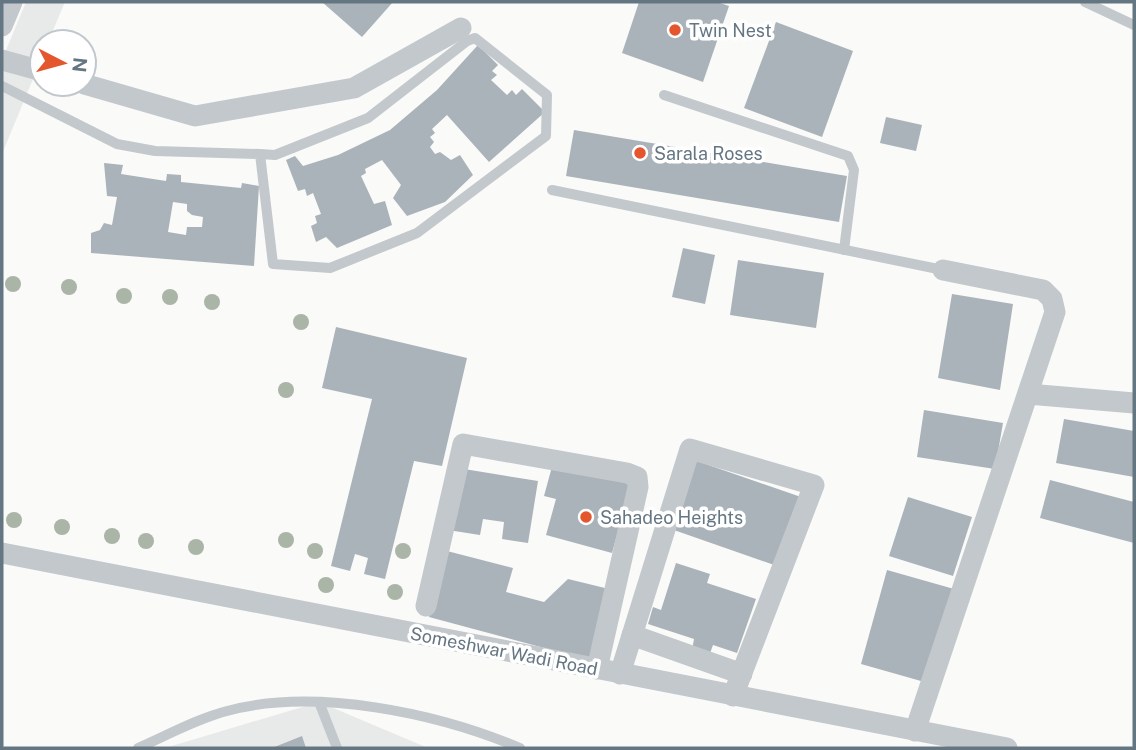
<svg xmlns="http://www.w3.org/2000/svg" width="1136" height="750" font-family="'Public Sans',sans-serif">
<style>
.built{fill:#e8e9e9}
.building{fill:#aab3b9;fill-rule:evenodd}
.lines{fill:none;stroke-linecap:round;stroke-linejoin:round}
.lane{stroke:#c3c8cc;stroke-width:10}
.street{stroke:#c3c8cc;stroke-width:21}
.tree{fill:#aab4a7}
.poi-dot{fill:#e4572e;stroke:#fff;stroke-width:2.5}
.labels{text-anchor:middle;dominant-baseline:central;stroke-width:7;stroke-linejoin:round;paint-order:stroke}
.poi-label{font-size:18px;fill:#657683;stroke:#fff;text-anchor:start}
.street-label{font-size:18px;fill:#657683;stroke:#fff}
</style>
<rect width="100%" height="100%" fill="#fafaf8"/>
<g class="built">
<path d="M 26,2 L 65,2 L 48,42 L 42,42 L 42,57 L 2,154 L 2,60 Z"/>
<path d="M 319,702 L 428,748 L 165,748 Z"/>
</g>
<g class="building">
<path d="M 322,2 L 393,2 L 362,37 Z"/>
<path d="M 639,2 L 717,2 L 729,6 L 703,82 L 622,53 Z"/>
<path d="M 776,22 L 853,51 L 822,137 L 744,108 Z"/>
<path d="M 478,45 L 498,65 L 492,71 L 497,75 L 491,80 L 507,95 L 512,90 L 516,95 L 522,89 L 545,112 L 489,162 L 447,115 L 432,129 L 435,133 L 430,137 L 434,142 L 430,147 L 435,154 L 440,152 L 451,160 L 460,155 L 473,175 L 445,202 L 407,216 L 393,198 L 401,185 L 382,160 L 365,169 L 366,173 L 361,176 L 374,204 L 385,201 L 392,225 L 337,248 L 326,237 L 316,242 L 311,226 L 317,223 L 315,216 L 321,214 L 313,193 L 307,196 L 305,189 L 298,191 L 286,160 L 295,156 L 303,166 L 338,155 L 390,130 L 437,90 Z"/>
<path d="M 886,117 L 922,125 L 916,151 L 880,143 Z"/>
<path d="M 574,130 L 847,176 L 839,222 L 566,176 Z"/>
<path d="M 104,163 L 123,165 L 121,174 L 166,181 L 167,174 L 181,175 L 181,182 L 241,188 L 242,183 L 259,186 L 254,266 L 91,253 L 91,233 L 100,230 L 104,223 L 112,225 L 117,197 L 107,196 ZM 173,202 L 187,204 L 187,211 L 192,215 L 203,217 L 202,227 L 187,227 L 186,235 L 168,232 Z"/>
<path d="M 683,248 L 715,255 L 705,304 L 672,297 Z"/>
<path d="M 738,260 L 824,273 L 816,328 L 730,315 Z"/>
<path d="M 952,294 L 1013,304 L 1000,390 L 938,378 Z"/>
<path d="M 336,327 L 467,358 L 442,466 L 414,461 L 385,579 L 364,574 L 368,558 L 355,554 L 350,571 L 331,566 L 372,399 L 322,388 Z"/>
<path d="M 924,410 L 1003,423 L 995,469 L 917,457 Z"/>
<path d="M 1064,419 L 1134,431 L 1134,477 L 1056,463 Z"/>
<path d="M 694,460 L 801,497 L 777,566 L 671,529 Z"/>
<path d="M 553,463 L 631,484 L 612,553 L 546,535 L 556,499 L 544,496 Z"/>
<path d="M 458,468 L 538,481 L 528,543 L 502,539 L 504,522 L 483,519 L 480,535 L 448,530 Z"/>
<path d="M 1050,480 L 1134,502 L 1134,543 L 1040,518 Z"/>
<path d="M 908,497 L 972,517 L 953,576 L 889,556 Z"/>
<path d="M 447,551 L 513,568 L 506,592 L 544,602 L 568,579 L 609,589 L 589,660 L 429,617 Z"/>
<path d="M 676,563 L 710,574 L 707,583 L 756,599 L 737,653 L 713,645 L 709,656 L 692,650 L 694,639 L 648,624 L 653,607 L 661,610 Z"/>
<path d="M 887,570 L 954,589 L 928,683 L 861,664 Z"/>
<path d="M 302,736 L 306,748 L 272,748 Z"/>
</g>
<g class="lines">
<g class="lane">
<path d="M 1085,2 L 1134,25"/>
<path d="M 2,86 L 117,144 L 155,151 L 260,154 L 275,155 L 368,118 L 467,41 L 475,38 L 547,95 L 546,136 L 417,233 L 330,268 L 273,264 L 260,154"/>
<path d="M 664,95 L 848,156 L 854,170 L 844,250"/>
<path d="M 552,190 L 943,270"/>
<path d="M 319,702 L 337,748"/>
<path d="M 138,748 C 166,736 196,719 227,711 C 315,687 437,713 520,748"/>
</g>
<g class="street">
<path d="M 2,26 L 12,2"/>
<path d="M 2,60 L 42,71"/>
<path d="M 84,84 L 195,116 L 354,88 L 461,28"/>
<path d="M 1028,394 L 1134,403"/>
<path d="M 2,553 L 1007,748"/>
<path d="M 426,606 L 463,444 L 627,473 L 637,477 L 638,487 L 597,669"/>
<path d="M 632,635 L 742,674"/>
<path d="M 620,674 L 690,449 L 814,485 L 733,696"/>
<path d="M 915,731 L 1055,312 L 1052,299 L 1043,290 L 943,270"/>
</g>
</g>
<g class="tree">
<circle cx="13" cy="284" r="8"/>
<circle cx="69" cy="287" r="8"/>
<circle cx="124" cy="296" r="8"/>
<circle cx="170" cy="297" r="8"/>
<circle cx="212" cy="302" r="8"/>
<circle cx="301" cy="322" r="8"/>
<circle cx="286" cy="390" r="8"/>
<circle cx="14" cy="520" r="8"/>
<circle cx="62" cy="527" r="8"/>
<circle cx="112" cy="536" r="8"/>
<circle cx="286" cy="540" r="8"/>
<circle cx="146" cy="541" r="8"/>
<circle cx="196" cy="547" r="8"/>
<circle cx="315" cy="551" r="8"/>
<circle cx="403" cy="551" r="8"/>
<circle cx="326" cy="585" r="8"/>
<circle cx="395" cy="592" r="8"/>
</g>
<g class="poi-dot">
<circle cx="675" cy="30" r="7"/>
<circle cx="640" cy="153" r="7"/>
<circle cx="586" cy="517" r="7"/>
</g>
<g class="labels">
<g class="poi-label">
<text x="689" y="30">Twin Nest</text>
<text x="654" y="153">Sarala Roses</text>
<text x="600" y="517">Sahadeo Heights</text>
</g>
<g class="street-label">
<text transform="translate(504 651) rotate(11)">Someshwar Wadi Road</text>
</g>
</g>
<rect width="1136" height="750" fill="none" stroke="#657683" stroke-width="7"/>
<g transform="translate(63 63) rotate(96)"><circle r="33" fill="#ffffff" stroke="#c1c8cd" stroke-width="2"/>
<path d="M0-5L12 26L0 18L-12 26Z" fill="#e4572e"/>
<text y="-10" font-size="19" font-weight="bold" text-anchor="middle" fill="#657683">N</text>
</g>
</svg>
